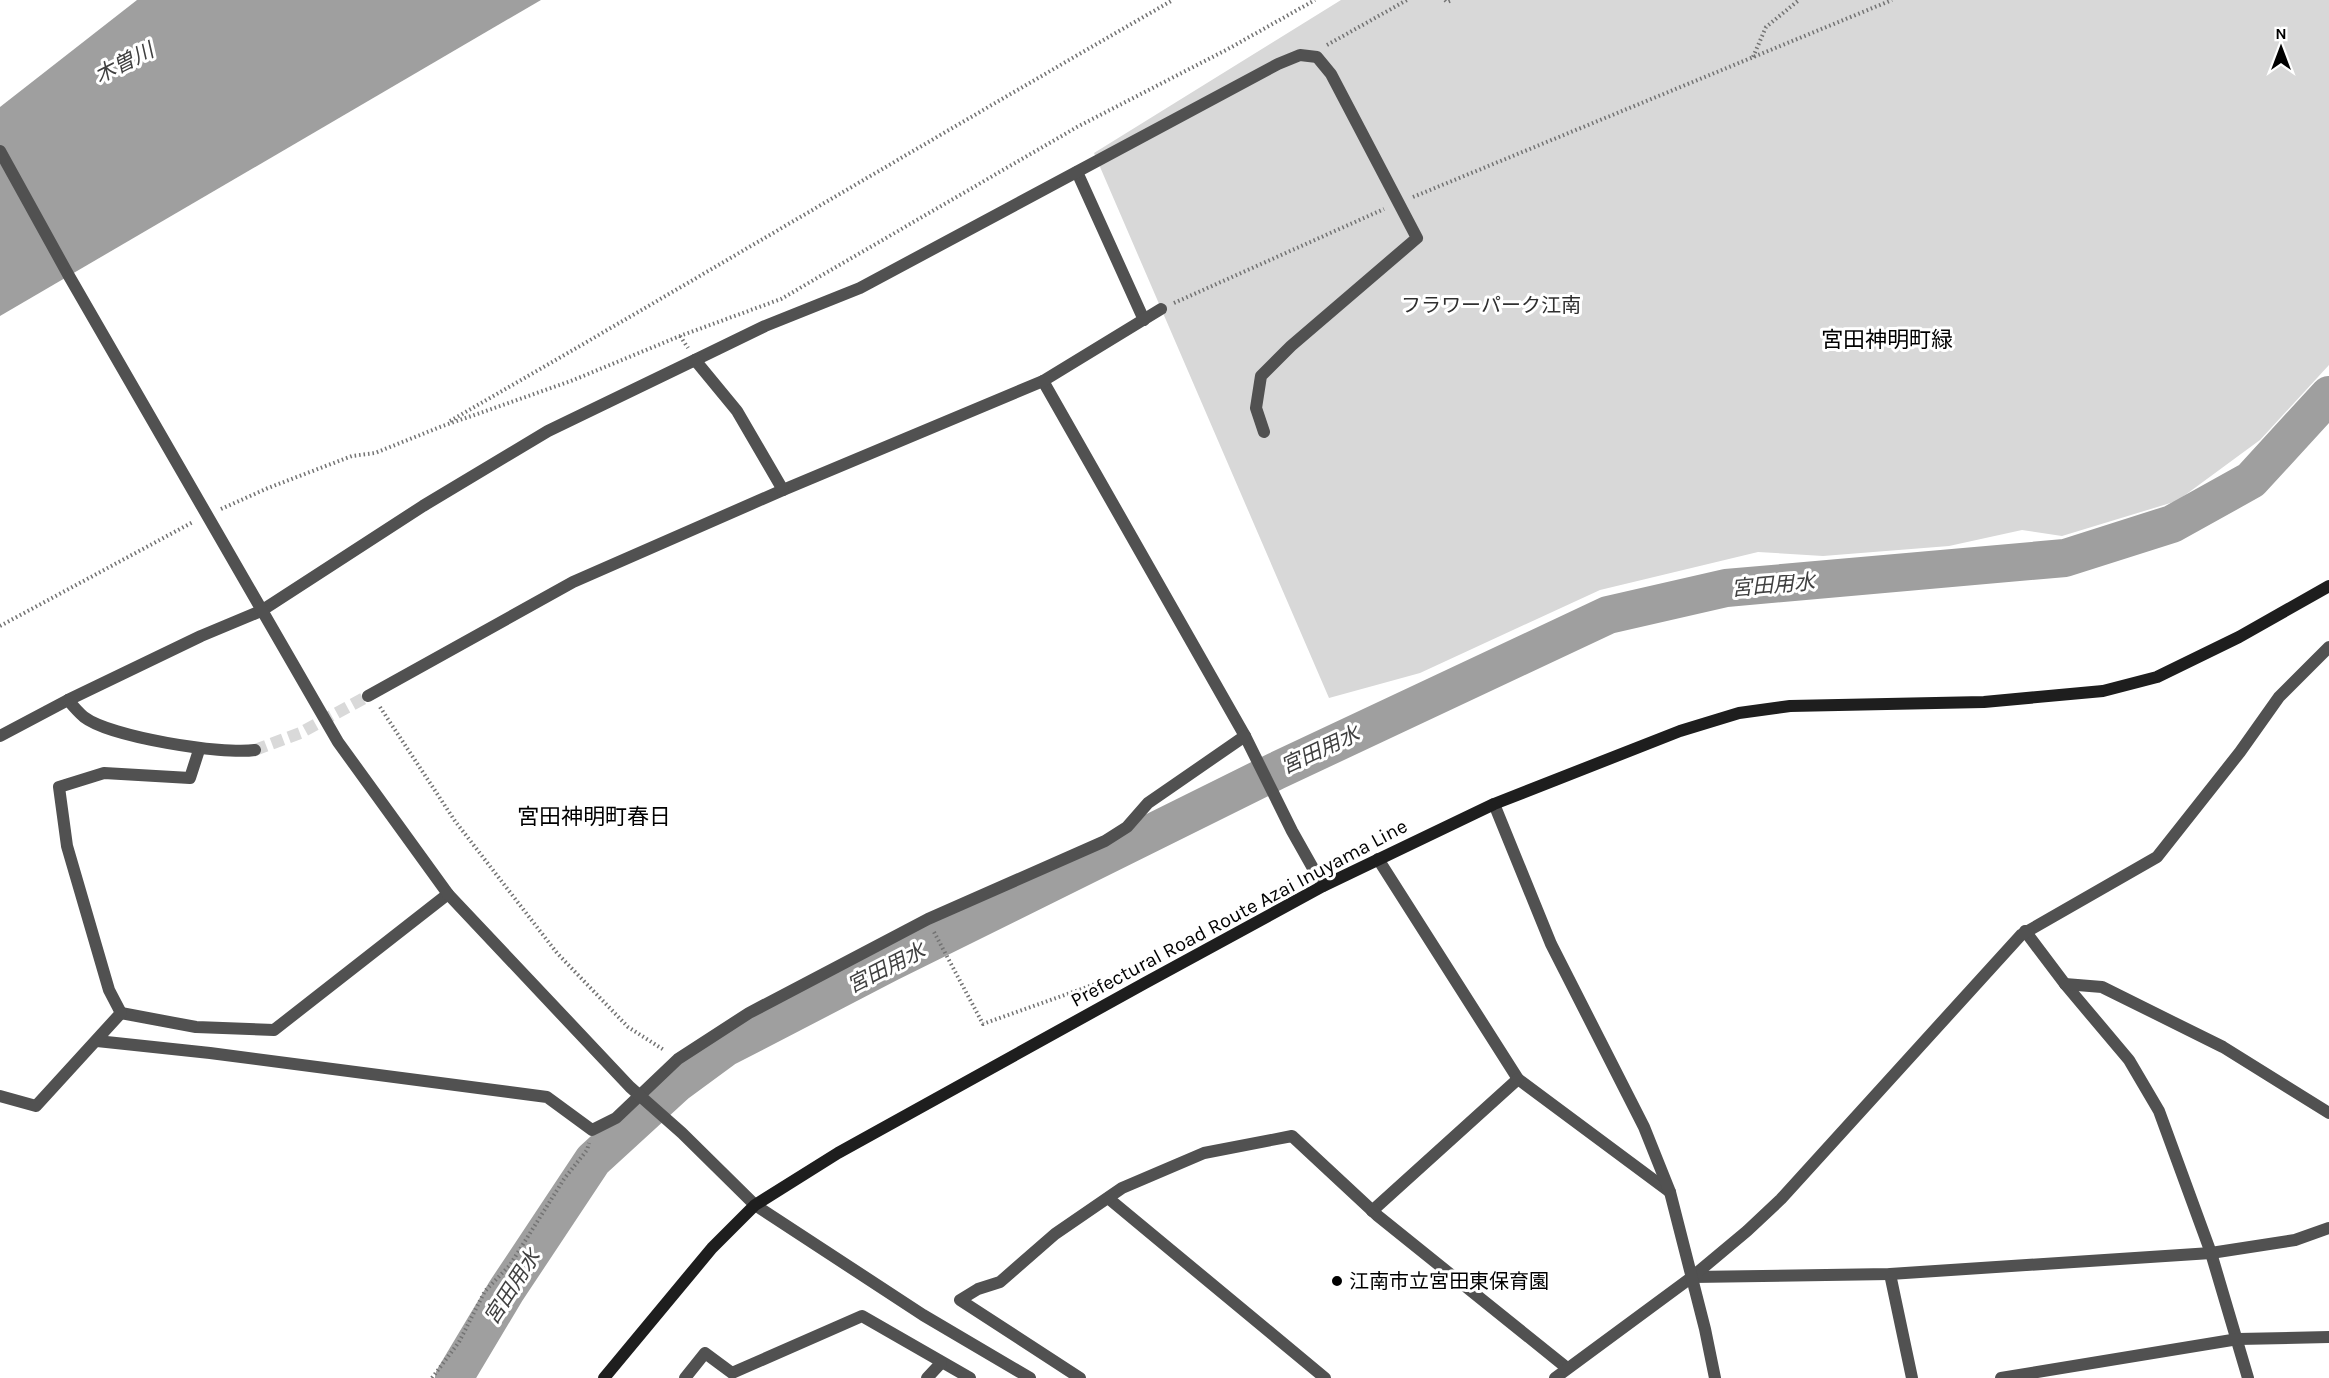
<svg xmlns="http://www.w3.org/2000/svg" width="2329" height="1378" font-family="Karla,'Noto Sans JP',sans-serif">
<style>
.green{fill:#d8d8d8}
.water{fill:#9f9f9f}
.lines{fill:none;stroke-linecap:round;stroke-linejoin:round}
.river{stroke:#9f9f9f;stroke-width:38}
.minor-tunnel{stroke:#d9d9d9;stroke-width:12;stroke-dasharray:12 6;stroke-linecap:butt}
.path{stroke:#737373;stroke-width:4;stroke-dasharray:1.5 3;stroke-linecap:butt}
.service{stroke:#515151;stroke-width:12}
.minor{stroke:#515151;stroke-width:12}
.tertiary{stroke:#515151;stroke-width:12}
.secondary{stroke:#1e1e1e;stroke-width:12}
.poi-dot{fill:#000;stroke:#fff;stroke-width:2}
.labels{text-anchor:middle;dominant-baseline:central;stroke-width:6;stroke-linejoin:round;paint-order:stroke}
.park-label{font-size:20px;fill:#2f2f2f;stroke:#fff}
.street-label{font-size:20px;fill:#000;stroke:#fff}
.poi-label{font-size:20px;fill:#000;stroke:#fff;text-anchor:start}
.water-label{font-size:21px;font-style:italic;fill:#404040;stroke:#fff}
.quarter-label{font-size:22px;fill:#000;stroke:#fff}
</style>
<rect width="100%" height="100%" fill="#fff"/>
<path class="green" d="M 1341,0 L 2329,0 L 2329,365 L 2260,440 L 2177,501 L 2062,536 L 2022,530 L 1949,546 L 1823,556 L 1758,552 L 1600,590 L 1420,673 L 1329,698 L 1094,153 Z"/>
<path class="water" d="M 137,0 L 541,0 L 0,316 L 0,107 Z"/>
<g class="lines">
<path class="river" d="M 454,1378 L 506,1291 L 593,1160 L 676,1084 L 725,1048 L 889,963 L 1276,771 L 1608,615 L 1726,588 L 2065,558 L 2172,524 L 2251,480 L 2329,395"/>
<path class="minor-tunnel" d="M 255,750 L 300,733 L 368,696"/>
<g class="path">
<path d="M 1445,0 L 1447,2 L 1452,0"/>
<path d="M 1327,45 L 1407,0"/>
<path d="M 1753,57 L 1766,27 L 1799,0"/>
<path d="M 1413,197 L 1892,0"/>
<path d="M 1174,303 L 1384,209"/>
<path d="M 680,336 L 688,348"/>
<path d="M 450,421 C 692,282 931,139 1173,0"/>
<path d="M 221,509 L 268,488 L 352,456 L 375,453 L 440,427 L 571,381 L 680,336 L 781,299 L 1077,127 L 1228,49 L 1315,0"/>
<path d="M 0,626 L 193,522"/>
<path d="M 380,707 L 455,821 L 557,953 L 628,1027 L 664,1050"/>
<path d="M 934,932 L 983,1024 L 1115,977 L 1120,978"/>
<path d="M 432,1378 L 459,1342 L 485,1291 L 510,1265 L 564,1179 L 587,1150 L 589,1143"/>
</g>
<g class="service">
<path d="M 1077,172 L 1144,320"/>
<path d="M 695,360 L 765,326 L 860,288 L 1278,64 L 1300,55 L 1317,57 L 1331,74 L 1417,238 L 1291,346 L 1261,376 L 1256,408 L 1264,432"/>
</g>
<g class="minor">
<path d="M 1043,381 L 1245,736 L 1292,831 L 1323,886"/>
<path d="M 368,696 L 573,582 L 783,490 L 1043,381 L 1161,309"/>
<path d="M 68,700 C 73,706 78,712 84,717 C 110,737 222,755 255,750"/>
<path d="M 0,736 L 68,700 L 201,636 L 261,611 L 423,506 L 548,431 L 695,360 L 737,411 L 783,490"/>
<path d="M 1378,859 L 1518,1079 L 1670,1192"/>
<path d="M 2025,931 L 2065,984 L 2129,1060 L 2159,1111 L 2211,1253 L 2248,1378"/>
<path d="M 2065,984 L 2102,987 L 2223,1047 L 2329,1113"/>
<path d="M 121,1013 L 109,990 L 67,846 L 59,787 L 104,773 L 190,778 L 199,750"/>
<path d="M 121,1013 L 196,1027 L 274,1030 L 448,894"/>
<path d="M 97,1041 L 210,1053 L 547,1097 L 592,1130 L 616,1118 L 678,1059 L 749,1013 L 928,919 L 1105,841 L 1127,827 L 1148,803 L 1245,736"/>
<path d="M 0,1096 L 36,1106 L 121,1013"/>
<path d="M 1108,1198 L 1325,1378"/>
<path d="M 1372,1211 L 1518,1079"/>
<path d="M 1890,1274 L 1912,1378"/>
<path d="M 1692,1277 L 1890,1274 L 2211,1253 L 2295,1240 L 2329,1228"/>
<path d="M 685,1378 L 705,1353 L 732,1373 L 862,1316 L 970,1378"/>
<path d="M 927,1378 L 941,1363"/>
<path d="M 1080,1378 L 960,1300 L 978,1289 L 1000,1282 L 1055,1234 L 1122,1188 L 1204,1153 L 1292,1136 L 1378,1216 L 1567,1368"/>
<path d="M 1555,1378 L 1692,1277 L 1747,1231 L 1781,1199 L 2021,935 L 2157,857 L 2240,752 L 2279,697 L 2329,647"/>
<path d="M 2001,1378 L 2238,1339 L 2329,1337"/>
</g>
<g class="tertiary">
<path d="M 0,151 L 69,276 L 338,742 L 448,894 L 630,1087 L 682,1133 L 755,1205 L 923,1315 L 1030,1378"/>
<path d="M 1494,804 L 1551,944 L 1644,1127 L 1670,1192 L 1705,1329 L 1715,1378"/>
</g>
<path class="secondary" d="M 604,1378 L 712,1248 L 755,1205 L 838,1153 L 1145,983 L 1323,886 L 1494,804 L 1680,731 L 1739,713 L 1790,706 L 1984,702 L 2103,691 L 2157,677 L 2239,637 L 2329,586"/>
</g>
<circle class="poi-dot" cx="1337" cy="1281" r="6"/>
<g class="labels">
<g class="park-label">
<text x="1491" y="305">フラワーパーク江南</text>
</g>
<g class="street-label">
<text transform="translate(1239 913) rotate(-28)">Prefectural Road Route Azai Inuyama Line</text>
</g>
<g class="poi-label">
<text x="1349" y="1281">江南市立宮田東保育園</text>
</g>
<g class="water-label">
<text transform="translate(124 63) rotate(-27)">木曽川</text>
<text transform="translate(1773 585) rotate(-5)">宮田用水</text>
<text transform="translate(1320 750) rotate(-25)">宮田用水</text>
<text transform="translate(886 968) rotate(-27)">宮田用水</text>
<text transform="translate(512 1287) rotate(-57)">宮田用水</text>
</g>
<g class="quarter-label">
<text x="1887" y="340">宮田神明町緑</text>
<text x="594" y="817">宮田神明町春日</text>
</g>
</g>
<g transform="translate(2281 48)" stroke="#ffffff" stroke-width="4.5" paint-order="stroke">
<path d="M0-4.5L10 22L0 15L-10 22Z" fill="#000000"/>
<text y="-9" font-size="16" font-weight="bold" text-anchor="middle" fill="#000000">N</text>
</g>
</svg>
